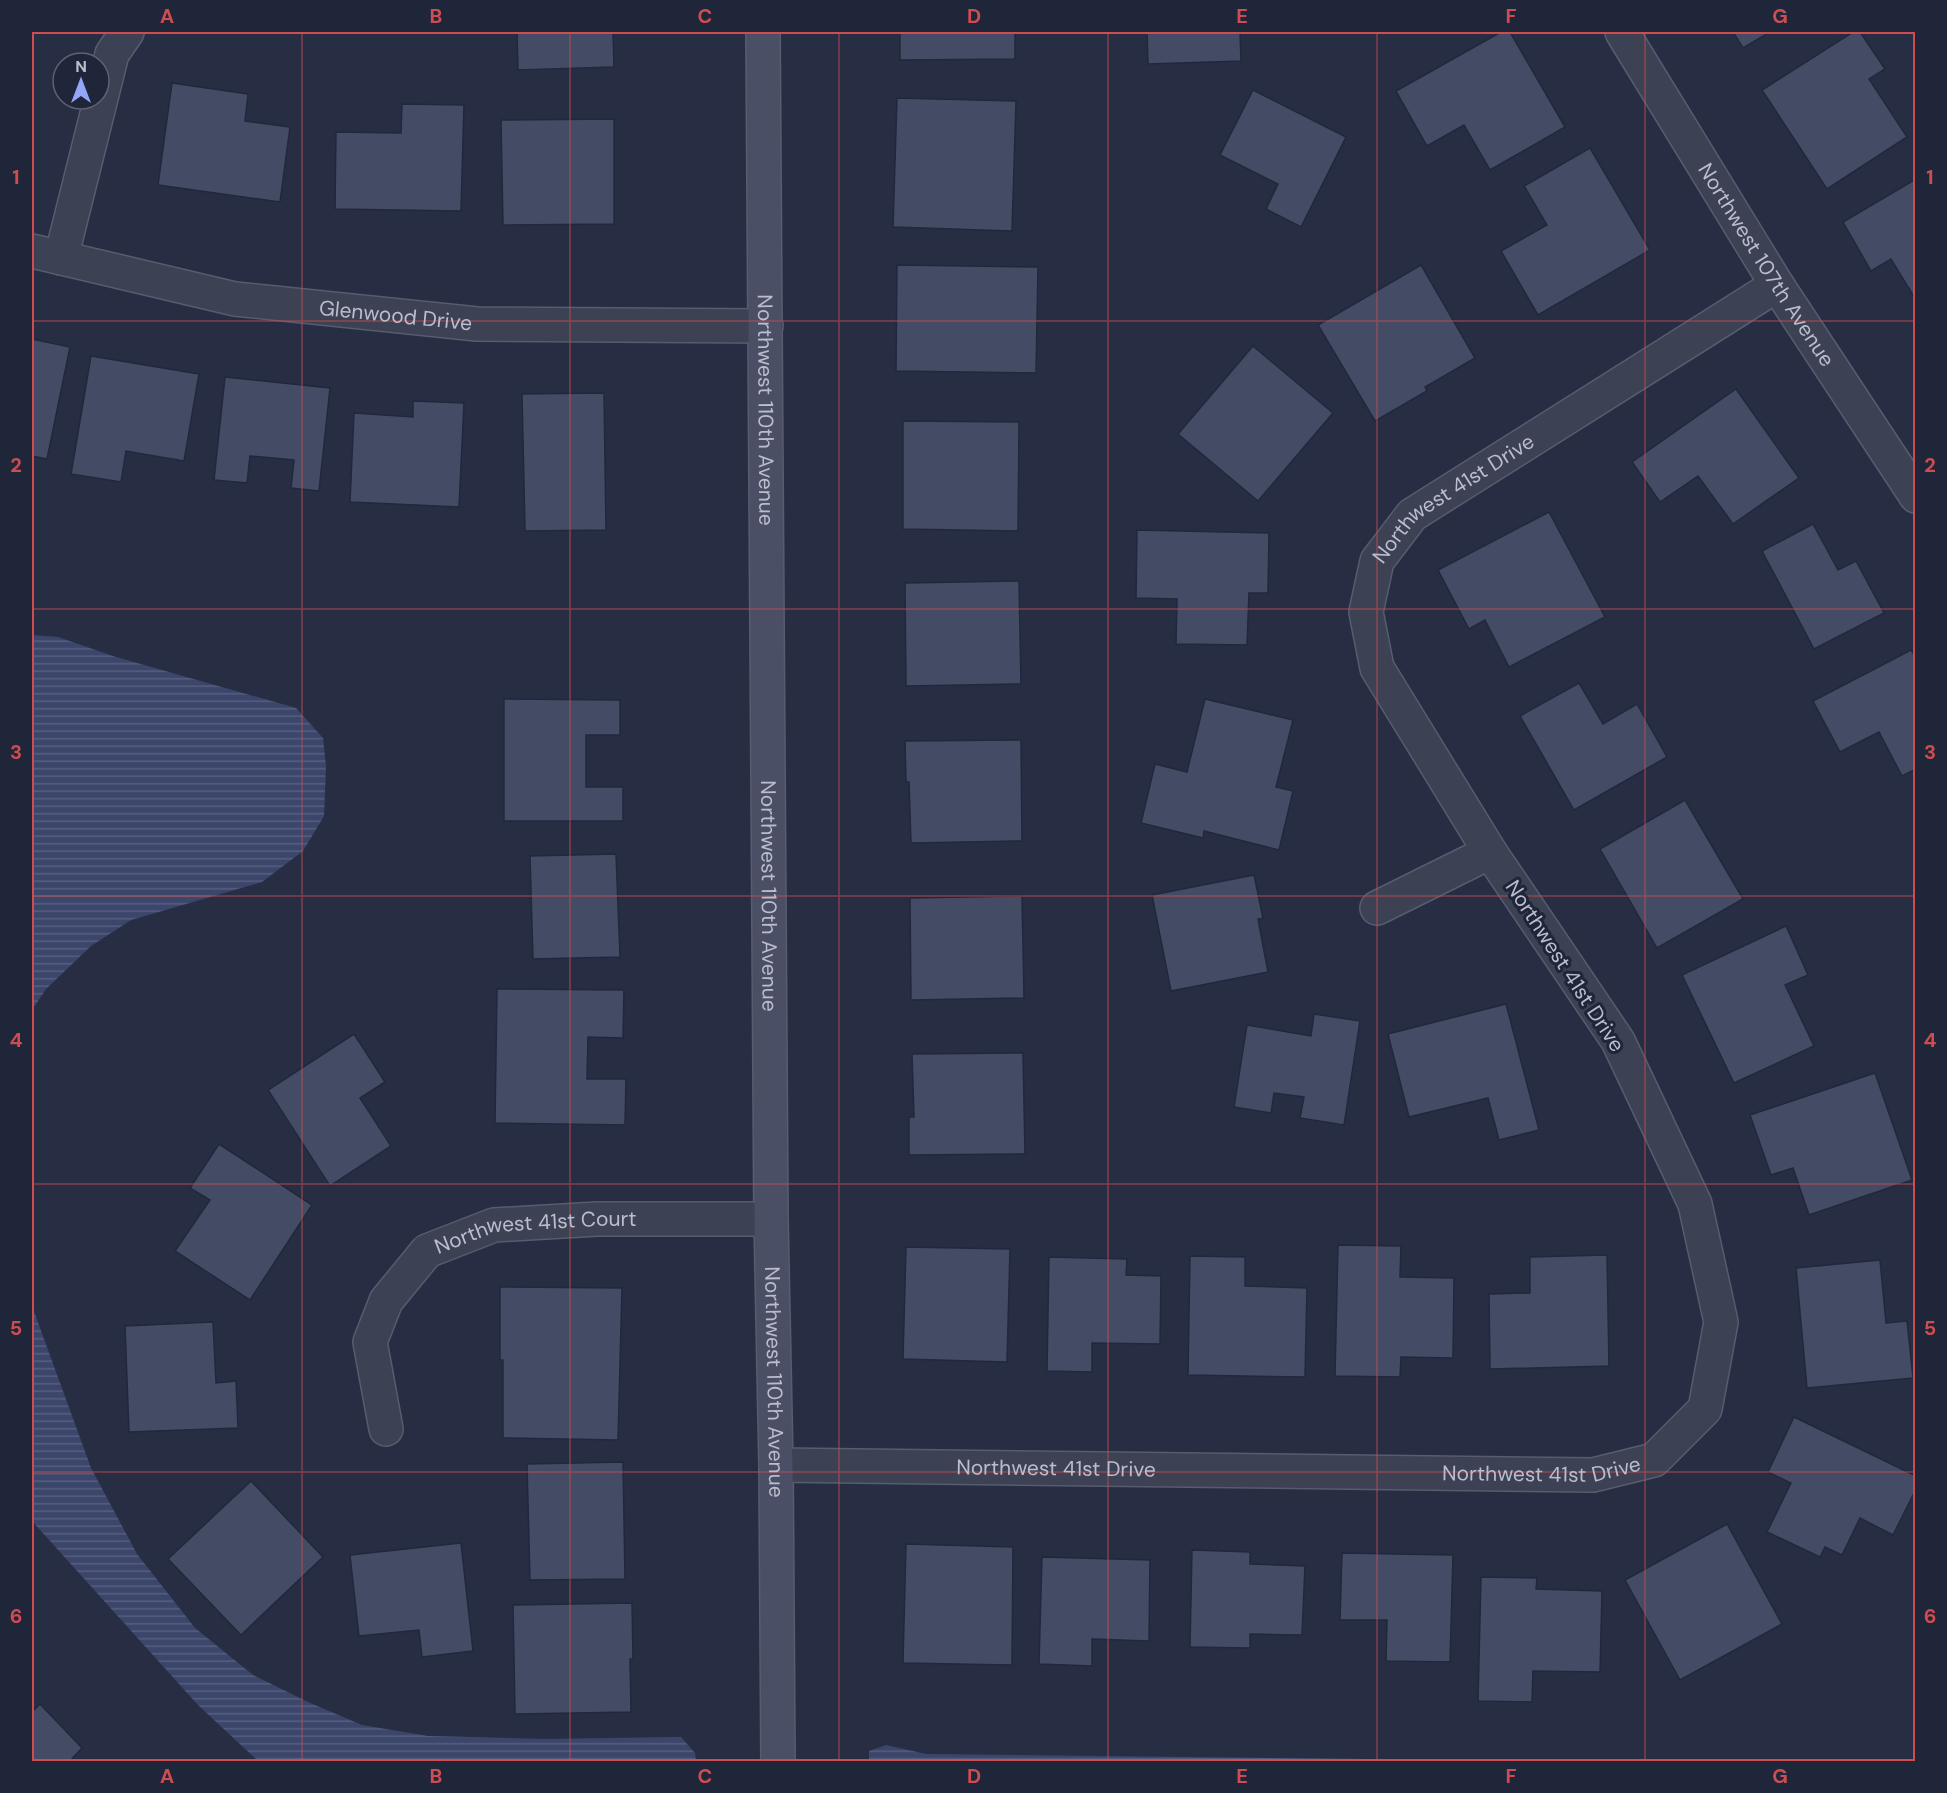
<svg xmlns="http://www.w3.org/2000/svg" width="1947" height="1793" font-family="'DM Sans',sans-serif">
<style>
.water{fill:url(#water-rules)}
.building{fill:#444b64;stroke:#22283b;stroke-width:1.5}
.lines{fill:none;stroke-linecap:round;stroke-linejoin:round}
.street-casing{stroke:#575c6e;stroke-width:36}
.secondary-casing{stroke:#575c6e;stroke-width:36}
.street{stroke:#3c4153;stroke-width:33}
.secondary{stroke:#4a4f66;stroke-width:33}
.grid{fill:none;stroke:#cf4d51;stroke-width:1.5;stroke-opacity:0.55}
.labels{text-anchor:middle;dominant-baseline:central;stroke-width:6;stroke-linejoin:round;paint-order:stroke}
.street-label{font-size:21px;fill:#b9bdcd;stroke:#202639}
.neatline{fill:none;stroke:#cf4d51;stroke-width:2}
.grid-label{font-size:20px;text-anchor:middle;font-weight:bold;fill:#cf4d51}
</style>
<defs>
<pattern id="water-rules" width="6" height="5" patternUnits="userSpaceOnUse" patternTransform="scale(1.5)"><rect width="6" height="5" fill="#3c466b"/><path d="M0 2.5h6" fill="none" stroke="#565f7f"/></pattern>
</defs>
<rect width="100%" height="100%" fill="#272e44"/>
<g class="water">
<path d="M 32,635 L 58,637 L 116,657 L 296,708 L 323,738 L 326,766 L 324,816 L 303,851 L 262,882 L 131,920 L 91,946 L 46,989 L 32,1010 Z"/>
<path d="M 32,1306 L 91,1468 L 137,1554 L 195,1628 L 253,1675 L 308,1702 L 362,1725 L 428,1736 L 546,1739 L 681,1737 L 695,1753 L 696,1761 L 262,1762 L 256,1759 L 198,1705 L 32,1521 Z"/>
<path d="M 886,1745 L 926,1754 L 1538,1761 L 869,1761 L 869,1751 Z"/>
</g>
<g class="building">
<path d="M 517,32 L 613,32 L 614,67 L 518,70 Z"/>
<path d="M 900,32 L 1015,32 L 1015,59 L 900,60 Z"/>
<path d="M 1147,32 L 1240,32 L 1241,61 L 1148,64 Z"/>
<path d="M 1501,32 L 1510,32 L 1565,127 L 1490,170 L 1464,125 L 1427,146 L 1396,91 Z"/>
<path d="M 1733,32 L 1770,32 L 1743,48 Z"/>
<path d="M 1853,32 L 1860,32 L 1885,69 L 1869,79 L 1907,137 L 1827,189 L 1762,90 Z"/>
<path d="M 172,83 L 248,94 L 245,121 L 290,127 L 280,202 L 158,185 Z"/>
<path d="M 1253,90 L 1346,137 L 1301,227 L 1266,209 L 1278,184 L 1220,155 Z"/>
<path d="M 897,98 L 1016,101 L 1012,231 L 893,227 Z"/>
<path d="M 402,104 L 464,105 L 461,211 L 335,209 L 336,132 L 401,133 Z"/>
<path d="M 614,119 L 614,224 L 503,225 L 501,120 Z"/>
<path d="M 1590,148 L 1650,250 L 1538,315 L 1501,251 L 1547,225 L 1524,186 Z"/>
<path d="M 1916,179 L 1916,300 L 1891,259 L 1871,271 L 1843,222 Z"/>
<path d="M 897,265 L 1038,267 L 1036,373 L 896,371 Z"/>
<path d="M 1421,265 L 1475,358 L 1425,387 L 1427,391 L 1375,421 L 1318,325 Z"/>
<path d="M 32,339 L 70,347 L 47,459 L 32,456 Z"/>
<path d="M 1253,346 L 1333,413 L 1258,501 L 1178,434 Z"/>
<path d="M 91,356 L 199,374 L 184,461 L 126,451 L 121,482 L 71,474 Z"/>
<path d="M 225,377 L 330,388 L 319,491 L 291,488 L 294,460 L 250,456 L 247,483 L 214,480 Z"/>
<path d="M 1736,389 L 1799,478 L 1733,524 L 1698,476 L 1660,502 L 1632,462 Z"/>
<path d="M 604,393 L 606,530 L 525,531 L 522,394 Z"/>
<path d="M 413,401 L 464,403 L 459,507 L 350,502 L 354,413 L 413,417 Z"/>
<path d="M 903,421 L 1019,422 L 1018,531 L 903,529 Z"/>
<path d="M 1549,512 L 1605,617 L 1509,667 L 1485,620 L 1469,629 L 1438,570 Z"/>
<path d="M 1813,524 L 1838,570 L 1856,561 L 1884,613 L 1814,649 L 1762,551 Z"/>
<path d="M 1137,530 L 1269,533 L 1268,593 L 1249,593 L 1247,645 L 1176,644 L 1177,599 L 1136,598 Z"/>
<path d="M 1019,581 L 1021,684 L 906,686 L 905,583 Z"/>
<path d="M 1911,650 L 1916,658 L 1916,769 L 1902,776 L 1879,732 L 1840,752 L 1813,701 Z"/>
<path d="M 1579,683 L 1603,724 L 1637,704 L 1667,757 L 1574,810 L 1520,716 Z"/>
<path d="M 504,699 L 620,700 L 620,735 L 586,735 L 586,787 L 623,787 L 623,821 L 504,821 Z"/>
<path d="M 1205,699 L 1293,720 L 1276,787 L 1293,791 L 1279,850 L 1204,831 L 1203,838 L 1141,823 L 1155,764 L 1187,772 Z"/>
<path d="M 1021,740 L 1022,841 L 911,843 L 909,782 L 906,782 L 905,741 Z"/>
<path d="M 1685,800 L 1743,899 L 1657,948 L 1600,849 Z"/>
<path d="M 616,854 L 620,957 L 533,959 L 530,856 Z"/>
<path d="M 1254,875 L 1263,918 L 1258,919 L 1268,972 L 1171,991 L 1152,895 Z"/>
<path d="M 1022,896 L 1024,998 L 911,1000 L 910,898 Z"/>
<path d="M 1786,926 L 1808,975 L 1785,985 L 1814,1046 L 1734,1083 L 1682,975 Z"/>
<path d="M 497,989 L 624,990 L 623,1038 L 588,1037 L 587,1079 L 626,1079 L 625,1125 L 495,1123 Z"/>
<path d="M 1506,1004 L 1539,1130 L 1499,1140 L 1488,1098 L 1409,1117 L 1388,1034 Z"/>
<path d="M 1314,1014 L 1360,1021 L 1344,1125 L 1300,1118 L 1304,1097 L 1274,1093 L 1271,1113 L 1234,1107 L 1247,1025 L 1311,1036 Z"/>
<path d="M 354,1034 L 385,1082 L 360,1098 L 391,1146 L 330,1186 L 268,1090 Z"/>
<path d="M 1023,1053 L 1025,1154 L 909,1155 L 909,1117 L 914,1117 L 912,1054 Z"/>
<path d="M 1875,1073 L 1912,1180 L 1809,1215 L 1793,1168 L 1771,1175 L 1750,1115 Z"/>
<path d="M 219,1144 L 312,1205 L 250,1300 L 175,1251 L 210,1200 L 190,1188 Z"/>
<path d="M 1338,1245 L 1401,1246 L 1400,1277 L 1454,1278 L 1453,1358 L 1401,1357 L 1400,1377 L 1335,1376 Z"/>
<path d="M 906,1247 L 1010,1249 L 1007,1362 L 903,1359 Z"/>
<path d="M 1607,1255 L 1609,1366 L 1490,1369 L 1489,1294 L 1530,1293 L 1530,1257 Z"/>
<path d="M 1190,1256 L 1245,1257 L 1245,1286 L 1307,1288 L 1305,1377 L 1188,1375 Z"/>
<path d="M 1049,1257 L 1127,1259 L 1126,1275 L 1161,1276 L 1160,1344 L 1092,1343 L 1092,1372 L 1047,1371 Z"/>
<path d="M 1880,1260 L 1886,1323 L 1907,1321 L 1913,1378 L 1807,1388 L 1796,1268 Z"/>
<path d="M 500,1287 L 622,1288 L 618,1440 L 503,1438 L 503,1360 L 500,1360 Z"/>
<path d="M 213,1322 L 216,1383 L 236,1381 L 238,1428 L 129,1432 L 125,1326 Z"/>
<path d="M 1794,1417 L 1916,1476 L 1916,1489 L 1893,1535 L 1860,1518 L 1842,1555 L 1825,1547 L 1820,1557 L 1767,1532 L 1791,1483 L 1768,1472 Z"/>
<path d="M 623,1462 L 625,1579 L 530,1580 L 527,1464 Z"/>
<path d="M 251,1481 L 323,1557 L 241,1635 L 168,1559 Z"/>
<path d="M 1727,1524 L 1782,1624 L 1680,1680 L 1625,1580 Z"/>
<path d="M 461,1543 L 473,1651 L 422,1657 L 419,1630 L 359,1636 L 350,1555 Z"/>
<path d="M 906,1544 L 1013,1547 L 1012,1665 L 903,1663 Z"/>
<path d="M 1192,1550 L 1250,1552 L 1250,1564 L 1305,1566 L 1302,1635 L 1250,1634 L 1250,1648 L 1190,1647 Z"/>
<path d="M 1342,1553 L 1453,1555 L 1450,1662 L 1386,1661 L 1387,1620 L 1340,1620 Z"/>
<path d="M 1042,1557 L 1150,1560 L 1149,1641 L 1092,1639 L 1092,1666 L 1039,1664 Z"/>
<path d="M 1481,1577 L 1537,1578 L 1536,1589 L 1602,1591 L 1600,1672 L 1533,1671 L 1532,1702 L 1478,1701 Z"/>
<path d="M 632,1603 L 633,1659 L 630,1659 L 631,1712 L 515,1714 L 513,1605 Z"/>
<path d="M 40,1704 L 82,1748 L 69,1762 L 32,1762 L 32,1712 Z"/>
</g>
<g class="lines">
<g class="street-casing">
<g id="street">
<path id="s1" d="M 1622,32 L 1777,285 L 1916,496"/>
<path id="s2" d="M 32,251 L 235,299 L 477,324 L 766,326"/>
<path d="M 61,258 L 112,54 L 127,32"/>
<path d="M 1377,908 L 1490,852"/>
<path id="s3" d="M 386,1429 L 370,1342 L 386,1301 L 427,1251 L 494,1225 L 597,1219 L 771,1219"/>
<path id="s4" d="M 776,1465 L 1593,1475 L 1654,1460 L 1705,1409 L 1721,1322 L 1695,1204 L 1618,1041 L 1490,852 L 1377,668 L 1366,612 L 1377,561 L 1412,515 L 1777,285"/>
</g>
</g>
<g class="secondary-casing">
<g id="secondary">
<path id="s5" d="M 763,32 L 771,1219 L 776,1465 L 778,1762"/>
</g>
</g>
<use href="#street" class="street"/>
<use href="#secondary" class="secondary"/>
</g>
<path class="grid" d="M 302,32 L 302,1762M 570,32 L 570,1762M 839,32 L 839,1762M 1108,32 L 1108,1762M 1377,32 L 1377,1762M 1645,32 L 1645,1762M 32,321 L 1916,321M 32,609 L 1916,609M 32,896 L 1916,896M 32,1184 L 1916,1184M 32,1472 L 1916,1472"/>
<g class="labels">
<g class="street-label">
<text stroke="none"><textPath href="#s1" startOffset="274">Northwest 107th Avenue</textPath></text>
<text stroke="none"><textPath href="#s2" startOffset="370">Glenwood Drive</textPath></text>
<text stroke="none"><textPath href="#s5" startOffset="378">Northwest 110th Avenue</textPath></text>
<text stroke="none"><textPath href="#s4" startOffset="1995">Northwest 41st Drive</textPath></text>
<text stroke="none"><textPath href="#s5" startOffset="864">Northwest 110th Avenue</textPath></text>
<text transform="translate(1565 966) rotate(57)">Northwest 41st Drive</text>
<text stroke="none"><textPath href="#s3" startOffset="309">Northwest 41st Court</textPath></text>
<text stroke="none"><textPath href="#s5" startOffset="1350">Northwest 110th Avenue</textPath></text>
<text stroke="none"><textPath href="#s4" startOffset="766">Northwest 41st Drive</textPath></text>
<text stroke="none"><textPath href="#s4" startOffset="280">Northwest 41st Drive</textPath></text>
</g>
</g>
<rect width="1947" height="1793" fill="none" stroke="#202639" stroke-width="66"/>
<g transform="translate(81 81)"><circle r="28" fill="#202639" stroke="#5d6274" stroke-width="1.5"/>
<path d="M0-4.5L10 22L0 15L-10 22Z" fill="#93a6f9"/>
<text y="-9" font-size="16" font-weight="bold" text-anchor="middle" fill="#b9bdcd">N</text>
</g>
<rect x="33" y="33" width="1881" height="1727" class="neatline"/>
<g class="grid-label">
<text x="167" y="23">A</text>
<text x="436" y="23">B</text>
<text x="705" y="23">C</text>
<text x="974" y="23">D</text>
<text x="1242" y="23">E</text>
<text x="1511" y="23">F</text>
<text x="1780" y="23">G</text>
<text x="16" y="184">1</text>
<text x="1930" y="184">1</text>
<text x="16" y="472">2</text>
<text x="1930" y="472">2</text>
<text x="16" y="759">3</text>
<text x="1930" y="759">3</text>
<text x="16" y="1047">4</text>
<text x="1930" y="1047">4</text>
<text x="16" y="1335">5</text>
<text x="1930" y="1335">5</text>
<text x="16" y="1623">6</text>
<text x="1930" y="1623">6</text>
<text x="167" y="1783">A</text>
<text x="436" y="1783">B</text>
<text x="705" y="1783">C</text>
<text x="974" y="1783">D</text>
<text x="1242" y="1783">E</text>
<text x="1511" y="1783">F</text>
<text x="1780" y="1783">G</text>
</g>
</svg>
